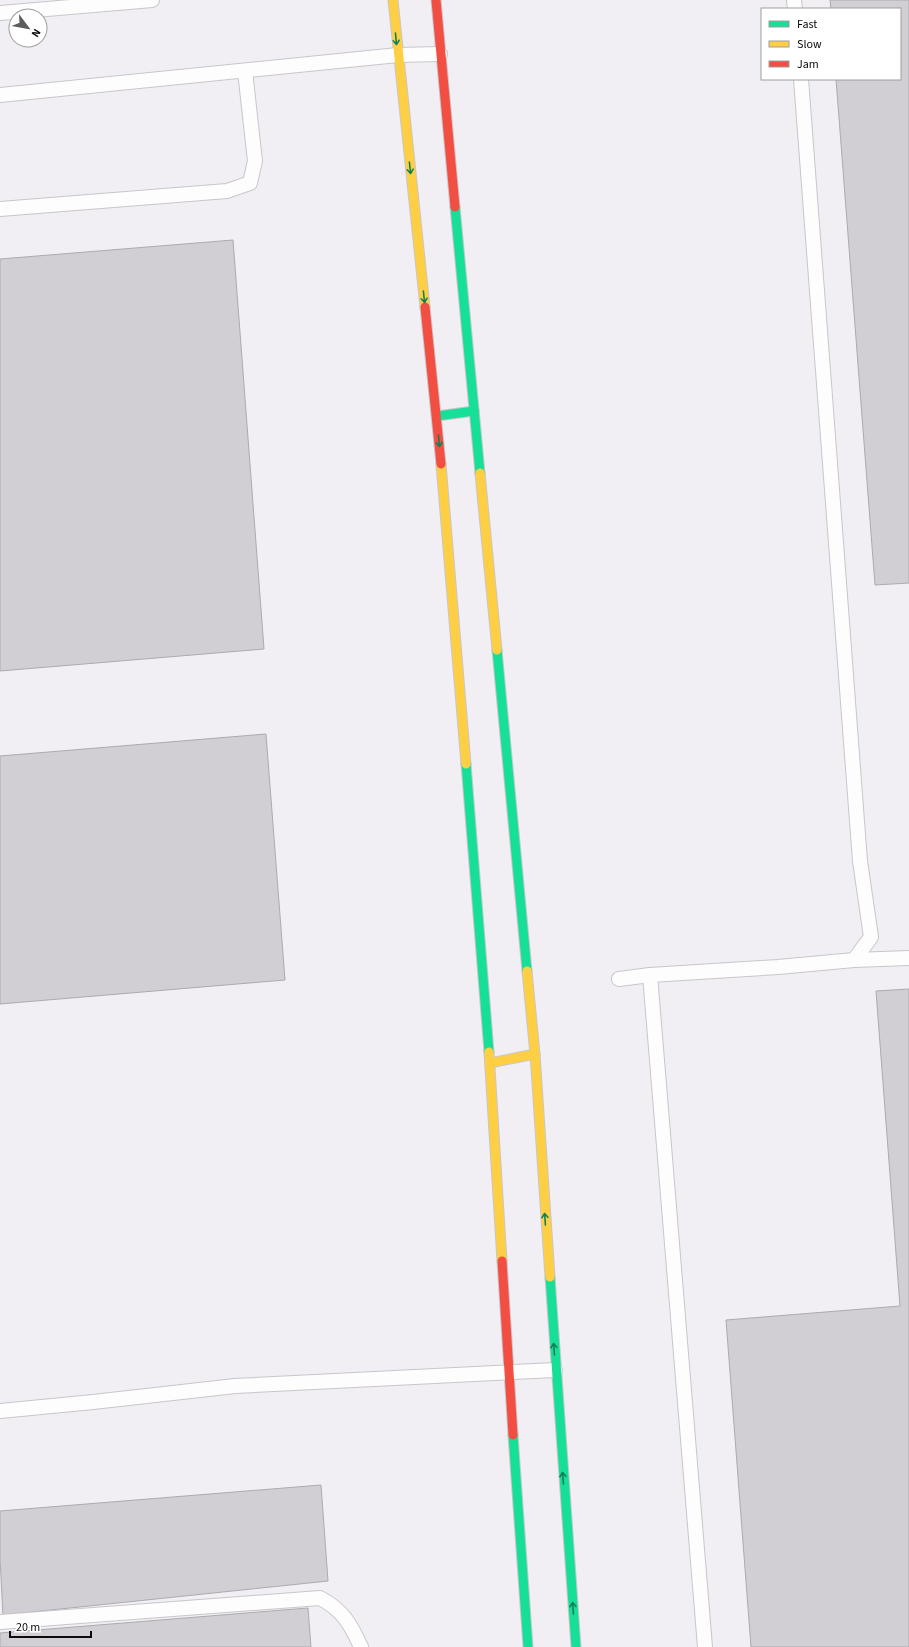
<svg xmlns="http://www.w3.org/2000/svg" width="909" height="1647" font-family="'Source Sans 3',sans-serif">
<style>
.building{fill:#d1cfd3;stroke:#acaaae}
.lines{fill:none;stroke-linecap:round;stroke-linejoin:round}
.lane-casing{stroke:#c8c6ca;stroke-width:16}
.fast-casing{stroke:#c8c6ca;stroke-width:11}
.slow-casing{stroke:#c8c6ca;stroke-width:11}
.jam-casing{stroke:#c8c6ca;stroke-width:11}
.lane{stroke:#fdfdfd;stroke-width:14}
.fast{stroke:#16e098;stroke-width:9}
.slow{stroke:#ffcf43;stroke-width:9}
.jam{stroke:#f24e42;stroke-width:9}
.oneway{stroke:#118059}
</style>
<rect width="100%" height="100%" fill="#f1eff3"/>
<g class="building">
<path d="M 830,0 L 909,0 L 909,583 L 875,585 L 836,79 L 900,79 L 900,9 L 831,9 Z"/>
<path d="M 233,240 L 264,649 L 0,671 L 0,259 Z"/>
<path d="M 266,734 L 285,980 L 0,1004 L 0,756 Z"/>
<path d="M 909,989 L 909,1647 L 751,1647 L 726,1320 L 900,1306 L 876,991 Z"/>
<path d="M 321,1485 L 328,1581 L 3,1615 L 0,1559 L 0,1511 Z"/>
<path d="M 308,1608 L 311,1647 L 0,1647 L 0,1633 Z"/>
</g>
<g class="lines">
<g class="lane-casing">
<g id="lane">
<path d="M 794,0 L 795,9"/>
<path d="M 0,13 L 152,0"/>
<path d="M 0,95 L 398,55 L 440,54"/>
<path d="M 0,209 L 227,191 L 250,183 L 255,161 L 245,71"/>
<path d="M 854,960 L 909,958"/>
<path d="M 650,975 L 705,1647"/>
<path d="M 619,979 L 650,975 L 778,967 L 854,960 L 871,937 L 860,861 L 801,79"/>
<path d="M 0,1411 L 93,1402 L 235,1386 L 555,1370"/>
<path d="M 0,1622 L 320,1598 C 343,1610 351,1625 361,1647"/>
</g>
</g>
<g class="fast-casing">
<g id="fast">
<path d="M 455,207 L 480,473"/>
<path d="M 437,416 L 474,411"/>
<path d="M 497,650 L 527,971"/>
<path d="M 466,764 L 489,1052"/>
<path d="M 550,1277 L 576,1647"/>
<path d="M 513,1435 L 528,1647"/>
</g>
</g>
<g class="slow-casing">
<g id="slow">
<path d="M 393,0 L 425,307"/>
<path d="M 441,464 L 466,764"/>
<path d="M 480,473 L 497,650"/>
<path d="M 527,971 L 535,1054 L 550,1277"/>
<path d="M 489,1052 L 502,1261"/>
<path d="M 490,1063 L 535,1054"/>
</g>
</g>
<g class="jam-casing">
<g id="jam">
<path d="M 436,0 L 455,207"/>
<path d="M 425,307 L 441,464"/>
<path d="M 502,1261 L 513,1435"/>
</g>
</g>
<use href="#lane" class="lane"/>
<use href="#fast" class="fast"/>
<use href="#slow" class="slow"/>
<use href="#jam" class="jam"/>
</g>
<defs><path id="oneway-shaft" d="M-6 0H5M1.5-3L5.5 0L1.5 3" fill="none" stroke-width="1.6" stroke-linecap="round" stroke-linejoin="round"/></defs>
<g class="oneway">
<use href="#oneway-shaft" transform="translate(396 39) rotate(85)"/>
<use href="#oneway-shaft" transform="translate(410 168) rotate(84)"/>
<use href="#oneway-shaft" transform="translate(424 297) rotate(84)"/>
<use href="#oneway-shaft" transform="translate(439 441) rotate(85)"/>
<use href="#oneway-shaft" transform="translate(545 1219) rotate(-94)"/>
<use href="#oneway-shaft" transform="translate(554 1349) rotate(-94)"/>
<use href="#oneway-shaft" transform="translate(563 1478) rotate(-94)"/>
<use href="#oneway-shaft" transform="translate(573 1608) rotate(-94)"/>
</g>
<rect x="761" y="8" width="140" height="72" fill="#ffffff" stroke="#9d9d9e"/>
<rect x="769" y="21" width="20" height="6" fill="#16e098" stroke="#9d9d9e"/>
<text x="797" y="28" font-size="12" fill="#0b0b0d">Fast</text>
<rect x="769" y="41" width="20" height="6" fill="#ffcf43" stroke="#9d9d9e"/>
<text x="797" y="48" font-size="12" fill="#0b0b0d">Slow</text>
<rect x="769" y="61" width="20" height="6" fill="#f24e42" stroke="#9d9d9e"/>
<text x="797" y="68" font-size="12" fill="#0b0b0d">Jam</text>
<g transform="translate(28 28) rotate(122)"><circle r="19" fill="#ffffff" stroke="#9d9d9e"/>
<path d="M0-3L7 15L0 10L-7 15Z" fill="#5c5b5e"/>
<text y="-6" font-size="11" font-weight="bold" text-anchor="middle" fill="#0b0b0d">N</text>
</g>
<path d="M10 1631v6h81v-6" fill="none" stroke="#0b0b0d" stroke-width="2"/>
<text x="16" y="1631" font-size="12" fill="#0b0b0d" stroke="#ffffff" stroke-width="3" paint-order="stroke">20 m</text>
</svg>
